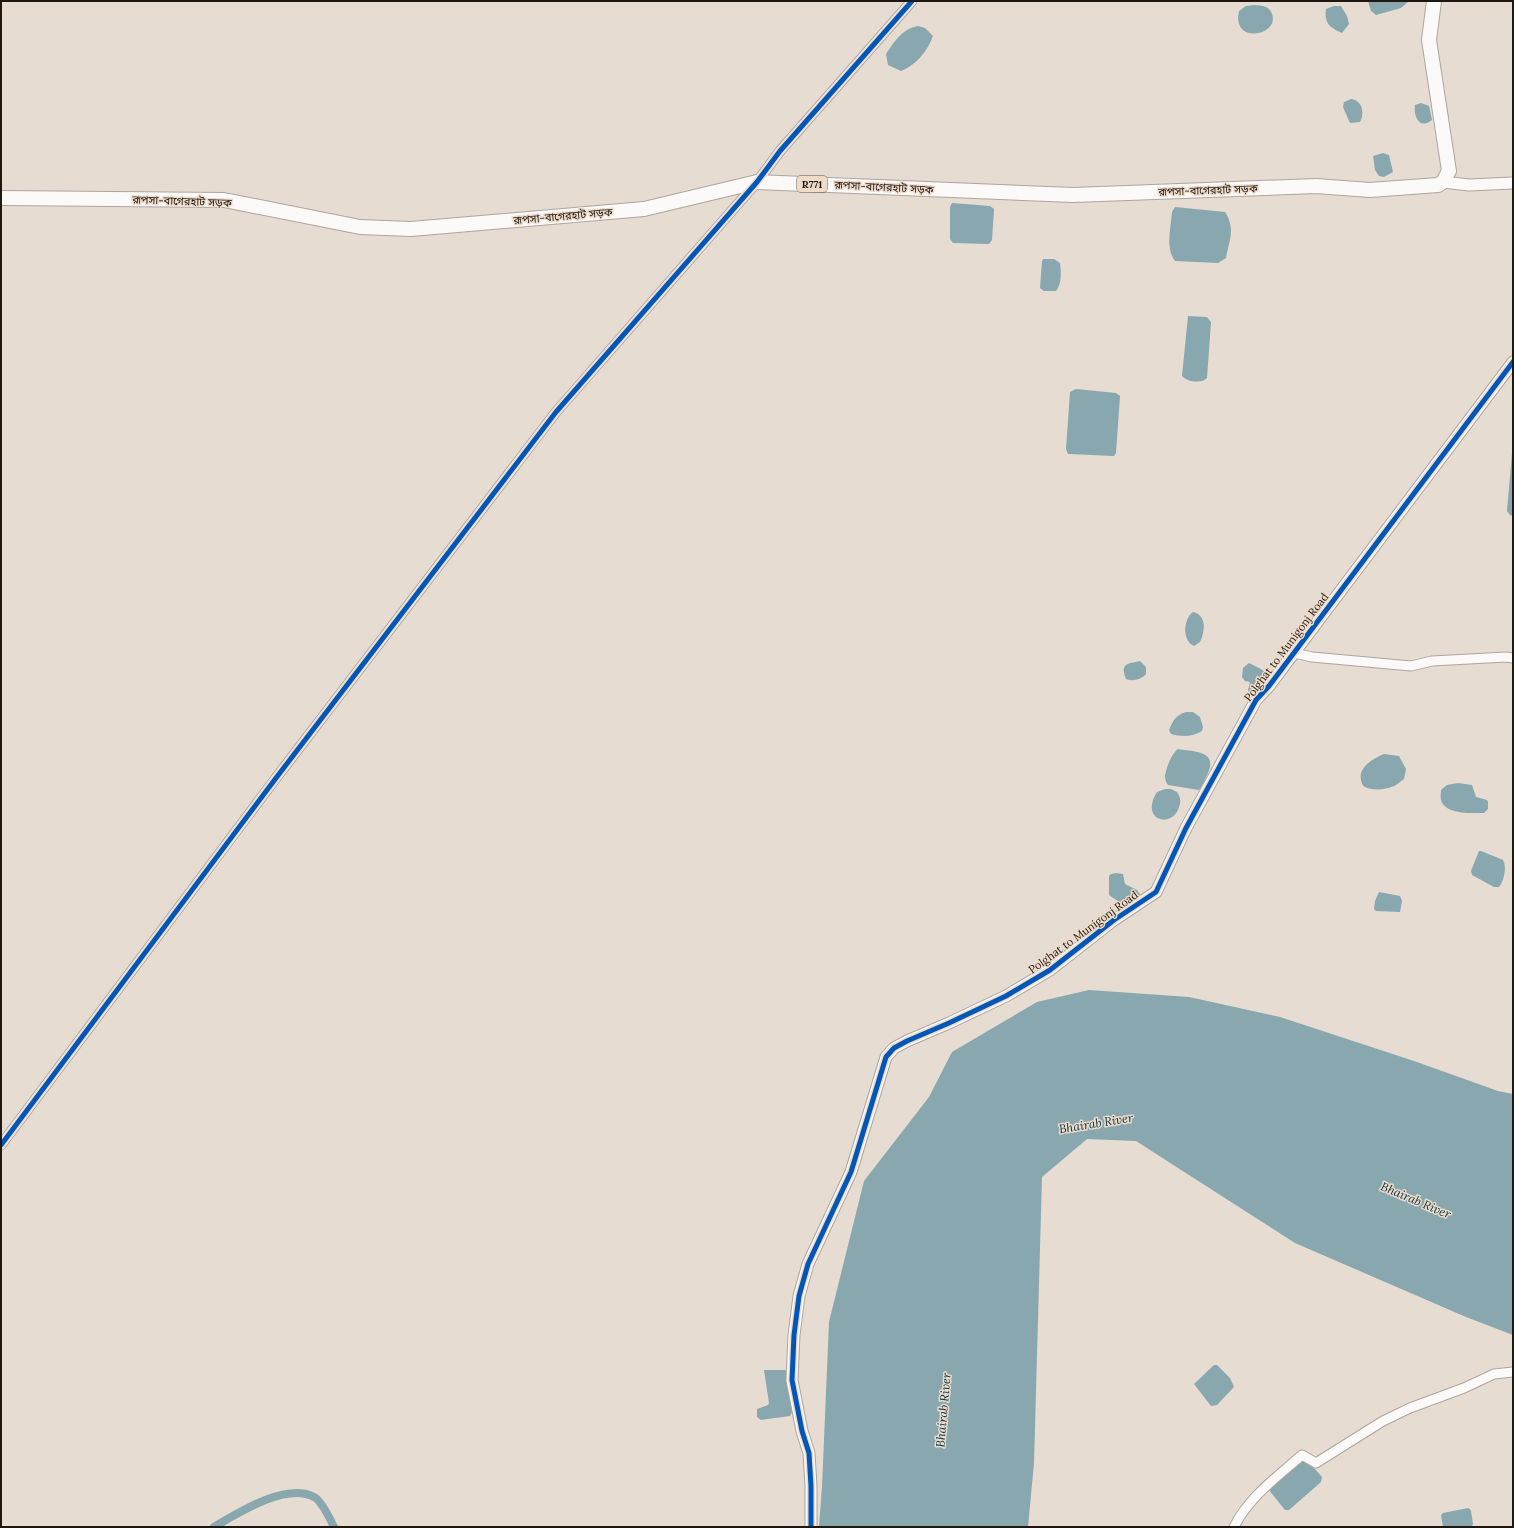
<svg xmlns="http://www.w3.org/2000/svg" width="1514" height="1528" font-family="Lora,'Noto Sans Bengali',serif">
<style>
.water{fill:#88a7af}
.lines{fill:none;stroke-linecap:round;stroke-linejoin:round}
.canal{stroke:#88a7af;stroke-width:8}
.minor-casing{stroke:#ada59e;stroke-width:11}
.tertiary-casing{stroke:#ada59e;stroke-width:13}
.primary-casing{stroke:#ada59e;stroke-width:16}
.minor{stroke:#fbfaf8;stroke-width:9}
.tertiary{stroke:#fbfaf8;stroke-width:11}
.primary{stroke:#fbfaf8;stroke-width:14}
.cycleway-casing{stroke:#eedbca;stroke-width:8}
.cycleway{stroke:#0057b8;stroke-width:5}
.labels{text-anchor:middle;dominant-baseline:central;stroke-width:3;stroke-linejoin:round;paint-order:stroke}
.shield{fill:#eedbca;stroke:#5c5248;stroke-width:1}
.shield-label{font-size:10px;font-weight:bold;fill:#1e1811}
.street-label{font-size:11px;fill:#1e1811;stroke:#eedbca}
.water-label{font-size:12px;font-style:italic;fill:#033441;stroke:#eedbca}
</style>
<rect width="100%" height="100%" fill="#e6dcd2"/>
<g class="water">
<path d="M 1368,1 L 1409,1 L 1401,8 L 1376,15 L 1371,11 Z"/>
<path d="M 1254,5 C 1262,6 1269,5 1272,14 C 1280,36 1231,45 1239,11 L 1246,6 Z"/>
<path d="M 1334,6 L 1341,6 L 1347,16 L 1349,24 L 1342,33 C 1330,28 1324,23 1326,9 Z"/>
<path d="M 918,26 L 925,28 L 933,36 C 927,52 916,65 901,71 L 888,65 L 886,54 C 895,41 902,29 918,26 Z"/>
<path d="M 1351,99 C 1362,100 1365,113 1360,122 L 1350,123 L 1343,107 L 1344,102 Z"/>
<path d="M 1421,103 L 1429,106 L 1432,120 C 1420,130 1413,117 1415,105 Z"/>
<path d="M 1383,153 L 1389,155 L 1393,172 L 1384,177 L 1379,176 L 1375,170 L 1373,156 Z"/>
<path d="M 952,203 L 990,206 L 994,209 L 992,240 L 989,244 L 953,243 L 950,239 L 950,207 Z"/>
<path d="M 1175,207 L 1225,212 C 1236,229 1229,240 1226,258 L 1218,263 L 1175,261 C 1165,248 1171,227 1172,212 Z"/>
<path d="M 1043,259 L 1054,259 L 1060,263 C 1061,271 1062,284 1056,291 L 1044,291 L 1040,288 L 1042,261 Z"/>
<path d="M 1188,316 L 1207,317 L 1211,322 L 1207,378 L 1203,381 C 1195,382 1188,382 1182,376 Z"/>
<path d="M 1076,389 L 1116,393 L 1120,396 L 1116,453 L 1114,456 L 1068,454 L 1066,449 L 1070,392 Z"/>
<path d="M 1513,442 L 1513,516 L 1510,515 L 1507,511 Z"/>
<path d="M 1193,612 C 1207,615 1205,631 1200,642 L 1194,646 C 1182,641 1183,619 1193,612 Z"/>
<path d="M 1140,661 L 1146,667 L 1146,674 C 1142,679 1132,682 1126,679 C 1120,663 1127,664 1140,661 Z"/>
<path d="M 1249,663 L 1261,669 L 1267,674 L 1259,691 L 1255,695 L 1250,694 L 1248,690 L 1250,682 L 1245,681 L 1242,677 L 1243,668 Z"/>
<path d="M 1186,712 L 1193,712 L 1200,717 L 1203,727 L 1202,731 C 1192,737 1182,737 1171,734 L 1169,730 C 1173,720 1176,715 1186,712 Z"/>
<path d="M 1178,749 C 1193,752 1218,750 1208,773 C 1205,779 1203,785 1199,790 L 1168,785 C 1166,782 1165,780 1165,776 C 1166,768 1172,753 1178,749 Z"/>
<path d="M 1384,754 L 1399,756 L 1406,769 L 1404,779 C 1401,781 1397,785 1394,786 C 1387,789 1379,790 1372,789 C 1366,788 1362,787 1361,780 C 1358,767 1374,758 1384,754 Z"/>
<path d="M 1458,783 L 1472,785 L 1476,797 L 1487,800 L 1488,802 L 1488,809 L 1484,813 C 1472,813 1445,815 1441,800 C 1440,797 1441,793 1441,790 L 1447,785 Z"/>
<path d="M 1165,789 L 1171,789 L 1177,792 C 1181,798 1181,802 1179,807 C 1173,829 1139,821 1157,792 Z"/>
<path d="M 1479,851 L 1481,851 L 1503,860 C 1507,867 1504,881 1499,887 L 1494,887 L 1472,875 L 1471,871 Z"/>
<path d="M 1116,873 L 1123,874 L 1125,884 L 1137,890 L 1141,896 C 1127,907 1123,905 1109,895 L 1109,876 L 1111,874 Z"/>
<path d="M 1379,892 L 1400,896 L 1402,901 L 1400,912 L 1376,911 L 1374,909 L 1375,901 Z"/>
<path d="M 1089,990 L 1189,997 L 1280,1017 L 1414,1061 L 1498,1091 L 1513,1094 L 1513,1335 L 1466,1317 L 1295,1243 L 1136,1141 L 1087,1139 L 1042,1177 L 1034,1463 L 1028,1527 L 819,1527 L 822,1487 L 829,1322 L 864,1181 L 929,1097 L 952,1052 L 1037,1002 Z"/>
<path d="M 1214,1365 L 1217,1365 L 1230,1378 L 1234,1387 L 1217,1405 L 1211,1406 L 1194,1384 Z"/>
<path d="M 764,1370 L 785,1370 L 787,1372 L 792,1412 L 790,1416 L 761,1420 L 757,1417 L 757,1409 L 768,1405 L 769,1403 Z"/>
<path d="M 1302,1458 L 1305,1458 L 1322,1477 L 1321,1482 L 1289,1510 L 1285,1510 L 1269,1490 Z"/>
<path d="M 1468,1508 L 1470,1509 L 1471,1511 L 1473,1524 L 1472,1526 L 1443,1527 L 1441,1515 L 1443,1513 Z"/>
</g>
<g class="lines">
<path class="canal" d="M 214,1527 C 238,1513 286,1482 314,1497 C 322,1501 330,1519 334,1527"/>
<g class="minor-casing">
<g id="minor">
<path d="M 1294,653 L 1312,657 L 1411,666 L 1432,661 L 1506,657 L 1513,658"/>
<path d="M 1,1145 L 276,778 L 556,412 L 757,182 L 780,151 L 912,1"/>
<path d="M 1234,1527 C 1249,1497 1277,1477 1302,1455 L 1316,1463 L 1383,1421 L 1410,1408 L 1464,1388 L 1494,1374 L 1513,1372"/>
</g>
</g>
<g class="tertiary-casing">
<g id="tertiary">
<path d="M 1443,182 L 1469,185 L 1513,183"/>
<path d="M 811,1527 L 811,1486 L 809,1453 L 802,1431 L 792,1380 L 794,1335 L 799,1296 L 808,1264 L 851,1172 L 886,1057 L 894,1048 L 907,1041 L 949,1023 L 1006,996 L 1050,970 L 1114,920 L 1156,892 L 1186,828 L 1256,700 L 1269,686 L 1513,362"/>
</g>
</g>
<g class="primary-casing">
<path id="primary" d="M 1,198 L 224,200 L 360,227 L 411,229 L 644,209 L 757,182 L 1073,195 L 1316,186 L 1370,190 L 1438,185 L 1443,182 L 1449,171 L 1429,40 L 1434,1"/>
</g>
<use href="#minor" class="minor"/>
<use href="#tertiary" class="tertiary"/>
<use href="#primary" class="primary"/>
<g class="cycleway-casing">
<g id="cycleway">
<path d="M 1,1145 L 276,778 L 556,412 L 757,182 L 780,151 L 912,1"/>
<path d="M 811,1527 L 811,1486 L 809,1453 L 802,1431 L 792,1380 L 794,1335 L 799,1296 L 808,1264 L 851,1172 L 886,1057 L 894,1048 L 907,1041 L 949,1023 L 1006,996 L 1050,970 L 1114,920 L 1156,892 L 1186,828 L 1256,700 L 1269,686 L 1513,362"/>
</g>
</g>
<use href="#cycleway" class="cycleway"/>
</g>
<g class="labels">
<rect class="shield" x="797" y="176" width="30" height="16" rx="3"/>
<g class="shield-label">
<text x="812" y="184">R771</text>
</g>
<g class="street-label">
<text transform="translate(884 187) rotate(3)">রূপসা-বাগেরহাট সড়ক</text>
<text transform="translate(1208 190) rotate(-2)">রূপসা-বাগেরহাট সড়ক</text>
<text transform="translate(182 201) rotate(2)">রূপসা-বাগেরহাট সড়ক</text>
<text transform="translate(563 216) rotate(-5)">রূপসা-বাগেরহাট সড়ক</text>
<text transform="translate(1286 647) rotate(-53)">Polghat to Munigonj Road</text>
<text transform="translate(1083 932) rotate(-36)">Polghat to Munigonj Road</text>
</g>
<g class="water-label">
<text transform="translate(1096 1123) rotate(-9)">Bhairab River</text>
<text transform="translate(1416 1200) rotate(23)">Bhairab River</text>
<text transform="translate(943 1410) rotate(-85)">Bhairab River</text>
</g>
</g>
<rect width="1514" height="1528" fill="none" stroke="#1e1811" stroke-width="4"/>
</svg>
